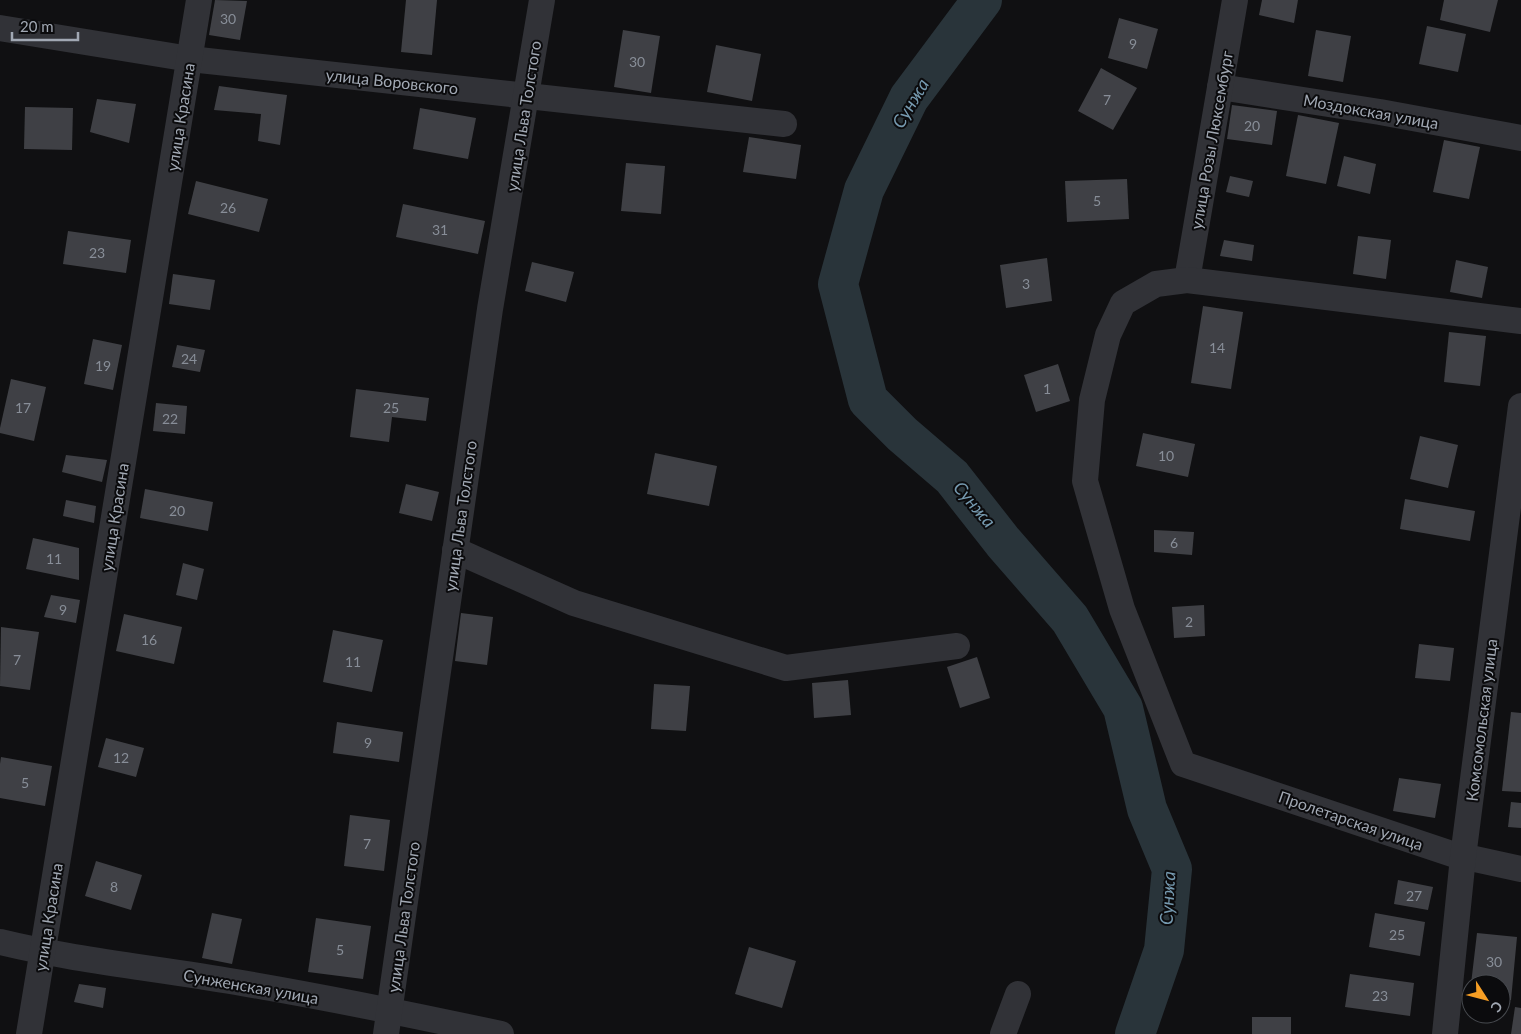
<svg xmlns="http://www.w3.org/2000/svg" width="1521" height="1034" font-family="Lato,sans-serif">
<style>
.lines{fill:none;stroke-linecap:round;stroke-linejoin:round}
.river{stroke:#29343a;stroke-width:40}
.building{fill:#3f4045}
.minor{stroke:#313237;stroke-width:26}
.labels{text-anchor:middle;dominant-baseline:central;stroke-width:4;stroke-linejoin:round;paint-order:stroke}
.number-label{font-size:14px;fill:#888e98}
.street-label{font-size:16px;fill:#a1a8b3;stroke:#0b0b0d}
.water-label{font-size:18px;font-style:italic;fill:#769ab0;stroke:#0b0b0d}
</style>
<rect width="100%" height="100%" fill="#101012"/>
<g class="lines">
<path class="river" d="M 982,0 L 909,98 L 864,190 L 838,284 L 868,400 L 902,434 L 952,477 L 1003,542 L 1070,619 L 1123,708 L 1147,809 L 1172,869 L 1164,950 L 1135,1034"/>
</g>
<g class="building">
<path d="M 215,0 L 247,1 L 240,40 L 209,35 Z"/>
<path d="M 406,0 L 437,0 L 432,55 L 401,52 Z"/>
<path d="M 1262,0 L 1298,0 L 1294,23 L 1259,15 Z"/>
<path d="M 1444,0 L 1498,0 L 1490,32 L 1440,20 Z"/>
<path d="M 1119,18 L 1158,29 L 1147,69 L 1108,58 Z"/>
<path d="M 1427,26 L 1466,34 L 1458,72 L 1419,64 Z"/>
<path d="M 623,30 L 660,36 L 651,93 L 614,87 Z"/>
<path d="M 1316,30 L 1351,36 L 1343,82 L 1308,76 Z"/>
<path d="M 716,45 L 761,54 L 752,101 L 707,92 Z"/>
<path d="M 1101,68 L 1137,88 L 1113,130 L 1078,111 Z"/>
<path d="M 219,86 L 287,95 L 280,145 L 258,141 L 261,114 L 214,110 Z"/>
<path d="M 97,99 L 136,104 L 129,143 L 90,132 Z"/>
<path d="M 1232,105 L 1277,111 L 1272,145 L 1227,139 Z"/>
<path d="M 25,107 L 73,108 L 72,150 L 24,149 Z"/>
<path d="M 420,108 L 476,118 L 468,159 L 413,149 Z"/>
<path d="M 1298,115 L 1339,123 L 1326,184 L 1286,176 Z"/>
<path d="M 749,137 L 801,145 L 796,179 L 743,172 Z"/>
<path d="M 1444,140 L 1480,147 L 1469,199 L 1433,192 Z"/>
<path d="M 1344,156 L 1376,164 L 1370,194 L 1337,186 Z"/>
<path d="M 626,163 L 665,166 L 661,214 L 621,211 Z"/>
<path d="M 1230,176 L 1253,181 L 1249,197 L 1226,192 Z"/>
<path d="M 1127,179 L 1129,219 L 1067,222 L 1065,181 Z"/>
<path d="M 196,181 L 268,199 L 259,232 L 188,214 Z"/>
<path d="M 403,204 L 485,221 L 478,254 L 396,237 Z"/>
<path d="M 68,231 L 131,240 L 126,273 L 63,264 Z"/>
<path d="M 1358,236 L 1391,240 L 1386,279 L 1353,274 Z"/>
<path d="M 1224,240 L 1254,245 L 1252,261 L 1220,256 Z"/>
<path d="M 1047,258 L 1052,301 L 1006,308 L 1000,265 Z"/>
<path d="M 1456,260 L 1488,267 L 1482,298 L 1450,292 Z"/>
<path d="M 532,262 L 574,272 L 566,302 L 525,291 Z"/>
<path d="M 173,274 L 215,280 L 210,310 L 169,304 Z"/>
<path d="M 1203,306 L 1243,312 L 1231,389 L 1191,383 Z"/>
<path d="M 1449,332 L 1486,336 L 1480,386 L 1444,382 Z"/>
<path d="M 93,339 L 122,345 L 113,390 L 84,384 Z"/>
<path d="M 177,345 L 205,350 L 200,372 L 172,367 Z"/>
<path d="M 1058,364 L 1070,401 L 1036,412 L 1024,375 Z"/>
<path d="M 11,379 L 46,387 L 34,441 L 0,433 L 0,428 Z"/>
<path d="M 356,389 L 429,398 L 426,421 L 392,417 L 389,442 L 350,437 Z"/>
<path d="M 156,403 L 187,406 L 185,434 L 153,431 Z"/>
<path d="M 1143,433 L 1195,444 L 1188,477 L 1136,466 Z"/>
<path d="M 1420,436 L 1458,445 L 1448,488 L 1410,479 Z"/>
<path d="M 655,453 L 717,466 L 709,506 L 647,494 Z"/>
<path d="M 66,455 L 107,460 L 102,482 L 62,472 Z"/>
<path d="M 406,484 L 439,492 L 432,521 L 399,513 Z"/>
<path d="M 145,489 L 213,502 L 208,531 L 140,518 Z"/>
<path d="M 1405,499 L 1475,511 L 1470,541 L 1400,529 Z"/>
<path d="M 66,500 L 96,506 L 94,523 L 63,516 Z"/>
<path d="M 1154,530 L 1194,532 L 1192,555 L 1154,552 Z"/>
<path d="M 33,538 L 79,548 L 79,580 L 26,569 Z"/>
<path d="M 183,563 L 204,569 L 197,600 L 176,595 Z"/>
<path d="M 51,595 L 80,600 L 76,623 L 44,617 Z"/>
<path d="M 1204,605 L 1205,636 L 1174,638 L 1172,607 Z"/>
<path d="M 461,613 L 493,617 L 487,665 L 455,661 Z"/>
<path d="M 124,614 L 182,627 L 174,664 L 116,651 Z"/>
<path d="M 1,627 L 39,632 L 30,690 L 0,686 Z"/>
<path d="M 333,630 L 383,640 L 372,692 L 323,682 Z"/>
<path d="M 1419,644 L 1454,648 L 1450,681 L 1415,678 Z"/>
<path d="M 977,657 L 990,698 L 960,708 L 947,667 Z"/>
<path d="M 848,680 L 851,715 L 814,718 L 812,683 Z"/>
<path d="M 654,684 L 690,686 L 686,731 L 651,729 Z"/>
<path d="M 1511,712 L 1521,713 L 1521,792 L 1502,791 Z"/>
<path d="M 337,722 L 403,732 L 399,762 L 333,753 Z"/>
<path d="M 106,738 L 144,748 L 136,777 L 98,767 Z"/>
<path d="M 1,757 L 52,766 L 45,806 L 0,798 L 0,764 Z"/>
<path d="M 1399,778 L 1441,784 L 1435,818 L 1393,811 Z"/>
<path d="M 1511,802 L 1521,803 L 1521,828 L 1508,827 Z"/>
<path d="M 350,815 L 390,820 L 384,871 L 344,866 Z"/>
<path d="M 96,861 L 142,875 L 131,910 L 85,896 Z"/>
<path d="M 1398,880 L 1433,887 L 1428,910 L 1394,904 Z"/>
<path d="M 212,913 L 242,919 L 232,964 L 202,958 Z"/>
<path d="M 1375,913 L 1425,922 L 1420,956 L 1369,947 Z"/>
<path d="M 316,918 L 371,926 L 363,979 L 308,972 Z"/>
<path d="M 1477,933 L 1517,937 L 1511,1000 L 1501,999 L 1501,984 L 1471,984 Z"/>
<path d="M 749,947 L 796,961 L 782,1008 L 735,994 Z"/>
<path d="M 1350,974 L 1414,983 L 1410,1016 L 1345,1007 Z"/>
<path d="M 79,984 L 106,988 L 103,1008 L 74,1002 Z"/>
<path d="M 1515,1007 L 1521,1008 L 1521,1034 L 1511,1034 Z"/>
<rect x="1252" y="1017" width="39" height="17"/>
</g>
<g class="lines">
<g class="minor">
<path d="M 0,28 L 190,59 L 784,124"/>
<path d="M 1220,87 L 1380,112 L 1521,138"/>
<path d="M 1187,280 L 1235,0"/>
<path d="M 1521,321 L 1187,280 L 1156,284 L 1123,303 L 1108,335 L 1092,400 L 1085,481 L 1122,609 L 1183,764 L 1452,854 L 1521,869"/>
<path d="M 455,550 L 574,603 L 786,668 L 957,646"/>
<path d="M 0,942 C 78,961 157,968 236,982 C 325,997 413,1015 501,1034"/>
<path d="M 29,1034 L 199,0"/>
<path d="M 386,1034 L 490,309 L 542,0"/>
<path d="M 1003,1034 L 1018,994"/>
<path d="M 1445,1034 L 1463,857 L 1521,406"/>
</g>
</g>
<g class="labels">
<g class="number-label">
<text x="228" y="18">30</text>
<text x="1133" y="43">9</text>
<text x="637" y="61">30</text>
<text x="1107" y="99">7</text>
<text x="1252" y="125">20</text>
<text x="1097" y="200">5</text>
<text x="228" y="207">26</text>
<text x="440" y="229">31</text>
<text x="97" y="252">23</text>
<text x="1026" y="283">3</text>
<text x="1217" y="347">14</text>
<text x="189" y="358">24</text>
<text x="103" y="365">19</text>
<text x="1047" y="388">1</text>
<text x="23" y="407">17</text>
<text x="391" y="407">25</text>
<text x="170" y="418">22</text>
<text x="1166" y="455">10</text>
<text x="177" y="510">20</text>
<text x="1174" y="542">6</text>
<text x="54" y="558">11</text>
<text x="63" y="609">9</text>
<text x="1189" y="621">2</text>
<text x="149" y="639">16</text>
<text x="17" y="659">7</text>
<text x="353" y="661">11</text>
<text x="368" y="742">9</text>
<text x="121" y="757">12</text>
<text x="25" y="782">5</text>
<text x="367" y="843">7</text>
<text x="114" y="886">8</text>
<text x="1414" y="895">27</text>
<text x="1397" y="934">25</text>
<text x="340" y="949">5</text>
<text x="1494" y="961">30</text>
<text x="1380" y="995">23</text>
</g>
<g class="street-label">
<text transform="translate(392 81) rotate(6)">улица Воровского</text>
<text transform="translate(1371 111) rotate(10)">Моздокская улица</text>
<text transform="translate(523 116) rotate(-81)">улица Льва Толстого</text>
<text transform="translate(180 117) rotate(-81)">улица Красина</text>
<text transform="translate(1211 140) rotate(-80)">улица Розы Люксембург</text>
<text transform="translate(460 516) rotate(-82)">улица Льва Толстого</text>
<text transform="translate(114 517) rotate(-81)">улица Красина</text>
<text transform="translate(1481 720) rotate(-83)">Комсомольская улица</text>
<text transform="translate(1351 820) rotate(19)">Пролетарская улица</text>
<text transform="translate(48 917) rotate(-81)">улица Красина</text>
<text transform="translate(403 917) rotate(-82)">улица Льва Толстого</text>
<text transform="translate(251 986) rotate(10)">Сунженская улица</text>
</g>
<g class="water-label">
<text transform="translate(910 103) rotate(-59)">Сунжа</text>
<text transform="translate(975 504) rotate(50)">Сунжа</text>
<text transform="translate(1167 898) rotate(-87)">Сунжа</text>
</g>
</g>
<g transform="translate(1486 999) rotate(126)"><circle r="24" fill="#0b0b0d" stroke="#474a4f"/>
<path d="M0-4L9 19L0 12L-9 19Z" fill="#f69e24"/>
<text y="-8" font-size="14" font-weight="bold" text-anchor="middle" fill="#a1a8b3">С</text>
</g>
<path d="M12 32v8h66v-8" fill="none" stroke="#a1a8b3" stroke-width="2.5"/>
<text x="20" y="32" font-size="15" fill="#a1a8b3" stroke="#0b0b0d" stroke-width="4" paint-order="stroke">20 m</text>
</svg>
